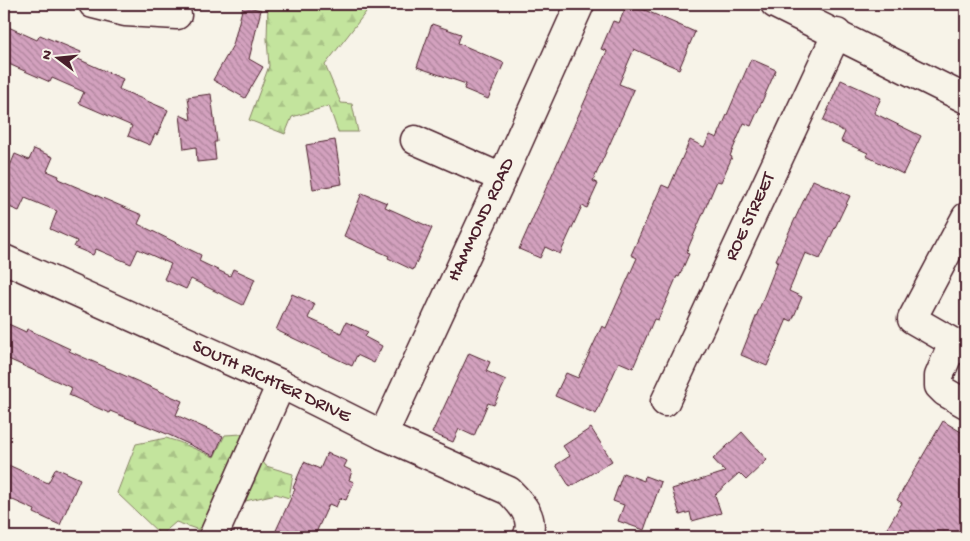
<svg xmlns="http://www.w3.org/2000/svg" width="970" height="541" font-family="'Gochi Hand',sans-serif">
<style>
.forest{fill:url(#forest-firs);stroke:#868264}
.building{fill:url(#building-back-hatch);stroke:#4a1f2b}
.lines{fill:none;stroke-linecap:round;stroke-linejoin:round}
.minor-casing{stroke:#4a1f2b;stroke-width:31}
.minor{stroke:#f7f3e8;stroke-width:28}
.labels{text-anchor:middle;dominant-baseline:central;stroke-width:4;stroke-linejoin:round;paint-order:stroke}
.street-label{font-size:19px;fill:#4a1f2b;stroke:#f7f3e8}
</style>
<defs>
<pattern id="forest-firs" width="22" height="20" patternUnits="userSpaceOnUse" patternTransform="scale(1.25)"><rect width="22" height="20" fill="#c3e49d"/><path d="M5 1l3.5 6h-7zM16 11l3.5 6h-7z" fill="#a9c387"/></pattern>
<pattern id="building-back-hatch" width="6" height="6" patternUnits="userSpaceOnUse" patternTransform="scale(1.25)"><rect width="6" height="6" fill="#d3a1be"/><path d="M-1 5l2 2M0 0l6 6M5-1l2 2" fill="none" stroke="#ad839b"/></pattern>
</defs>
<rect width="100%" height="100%" fill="#f7f3e8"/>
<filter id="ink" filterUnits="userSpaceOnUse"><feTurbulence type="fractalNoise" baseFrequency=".02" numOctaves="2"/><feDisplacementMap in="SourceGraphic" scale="10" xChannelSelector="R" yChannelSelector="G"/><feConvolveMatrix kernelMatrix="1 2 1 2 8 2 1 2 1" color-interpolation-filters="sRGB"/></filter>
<g filter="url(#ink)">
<g class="forest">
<path d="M 268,4 L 394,4 L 366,12 L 325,65 L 341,103 L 352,104 L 358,132 L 338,132 L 329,106 L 292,117 L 285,134 L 249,120 L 269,66 L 267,39 Z"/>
<path d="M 242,434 L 266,466 L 293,474 L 289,498 L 276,494 L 241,502 L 219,537 L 176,522 L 161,535 L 117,493 L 136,444 L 166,438 L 179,442 L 214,457 L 225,435 Z"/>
</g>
<g class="building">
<path d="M 627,4 L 631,4 L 695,32 L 679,69 L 634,49 L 619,84 L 634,90 L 593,181 L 598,184 L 587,208 L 582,206 L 560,254 L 545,247 L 540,258 L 519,249 L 607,51 L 601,49 L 613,21 L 619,23 Z"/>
<path d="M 243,6 L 261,10 L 249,59 L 263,67 L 245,98 L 213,80 L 233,45 Z"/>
<path d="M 432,24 L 461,34 L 458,43 L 504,63 L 488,99 L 464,89 L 466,84 L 417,67 Z"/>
<path d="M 4,25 L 37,40 L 40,35 L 81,52 L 78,59 L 123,79 L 119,89 L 168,110 L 157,135 L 155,134 L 150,145 L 128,136 L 132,126 L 79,103 L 84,92 L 52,78 L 50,82 L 4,62 Z"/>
<path d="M 751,59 L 776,70 L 751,126 L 744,123 L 730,156 L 732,157 L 721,182 L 717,181 L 686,253 L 689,254 L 679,277 L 677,276 L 658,320 L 654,319 L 633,368 L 619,362 L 596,414 L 555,396 L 566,373 L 578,378 L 602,326 L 606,328 L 637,258 L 631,255 L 662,185 L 669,188 L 690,140 L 704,147 L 710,135 L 717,138 Z"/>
<path d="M 841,80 L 881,98 L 874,113 L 921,136 L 903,174 L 866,156 L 868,153 L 841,141 L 845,132 L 823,121 Z"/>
<path d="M 211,94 L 217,142 L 214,142 L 216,160 L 197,162 L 196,147 L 184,149 L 180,115 L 191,120 L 188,97 Z"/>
<path d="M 335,140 L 342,184 L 313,189 L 306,145 Z"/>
<path d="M 34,149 L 53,157 L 47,171 L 59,176 L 58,179 L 142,215 L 138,224 L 201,255 L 199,261 L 230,276 L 233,269 L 255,279 L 243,305 L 191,279 L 186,289 L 164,279 L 171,264 L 138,249 L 131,264 L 96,249 L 93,255 L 74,247 L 77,241 L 50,229 L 57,211 L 25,198 L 19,211 L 4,205 L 4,180 L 15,154 L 29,160 Z"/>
<path d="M 813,180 L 850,196 L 820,259 L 805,253 L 789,291 L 802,297 L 792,321 L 787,319 L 767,366 L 741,355 L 778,261 L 776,260 Z"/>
<path d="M 362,193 L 387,203 L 385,207 L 432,228 L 413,270 L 388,258 L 389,256 L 344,236 Z"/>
<path d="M 292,294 L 315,304 L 308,318 L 341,333 L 346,322 L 368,332 L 365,337 L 382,346 L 374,363 L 357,355 L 352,366 L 276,330 Z"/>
<path d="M 4,322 L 26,332 L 27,329 L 70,349 L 69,351 L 182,401 L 176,415 L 223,436 L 214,456 L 167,434 L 110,411 L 109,413 L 69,395 L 72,388 L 4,357 Z"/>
<path d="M 469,353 L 490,362 L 486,371 L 506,380 L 494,405 L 488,403 L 474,436 L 459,429 L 453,442 L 432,433 Z"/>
<path d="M 943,421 L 966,435 L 966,537 L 882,537 L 902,503 L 897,500 Z"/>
<path d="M 591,428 L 612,461 L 570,487 L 556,465 L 570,456 L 563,446 Z"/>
<path d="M 742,432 L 767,460 L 746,480 L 739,473 L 715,495 L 721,513 L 692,521 L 690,512 L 680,515 L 672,489 L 725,472 L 713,459 Z"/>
<path d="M 327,453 L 347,461 L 344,467 L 352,471 L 349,480 L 354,482 L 346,500 L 340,498 L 336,507 L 329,504 L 314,537 L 273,537 L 295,489 L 293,488 L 304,462 L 320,469 Z"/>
<path d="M 4,463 L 48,483 L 56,468 L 80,479 L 60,525 L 34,513 L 35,510 L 4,496 Z"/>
<path d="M 623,473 L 644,481 L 645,476 L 661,482 L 644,530 L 618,521 L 624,505 L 613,501 Z"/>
</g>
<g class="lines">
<g class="minor-casing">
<g id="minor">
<path d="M 93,4 L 125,12 L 177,15"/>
<path d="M 775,4 L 966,99"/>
<path d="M 415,140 L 502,178"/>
<path d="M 966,217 L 912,319 L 966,350"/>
<path d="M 4,259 L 281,384 L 383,435 L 509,491 C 522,504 536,519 527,537"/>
<path d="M 953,343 L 939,376 L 939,386 L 945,392 L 966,404"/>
<path d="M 665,402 L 837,33"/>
<path d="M 383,435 L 502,178 L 580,4"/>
<path d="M 213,537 L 281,384"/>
</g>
</g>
<use href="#minor" class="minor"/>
</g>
</g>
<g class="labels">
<g class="street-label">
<text transform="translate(751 217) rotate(-65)">ROE STREET</text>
<text transform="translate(482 220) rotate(-65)">HAMMOND ROAD</text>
<text transform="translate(271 382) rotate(25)">SOUTH RICHTER DRIVE</text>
</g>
</g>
<rect width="970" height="541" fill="none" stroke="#f7f3e8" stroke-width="20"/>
<rect x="10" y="10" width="950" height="521" fill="none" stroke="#4a1f2b" stroke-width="2" filter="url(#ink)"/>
<g transform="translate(58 58) rotate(286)" stroke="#f7f3e8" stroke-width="4" paint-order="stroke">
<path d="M0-4L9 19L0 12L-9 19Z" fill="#4a1f2b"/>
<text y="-8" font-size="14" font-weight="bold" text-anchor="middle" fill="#4a1f2b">N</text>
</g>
</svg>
